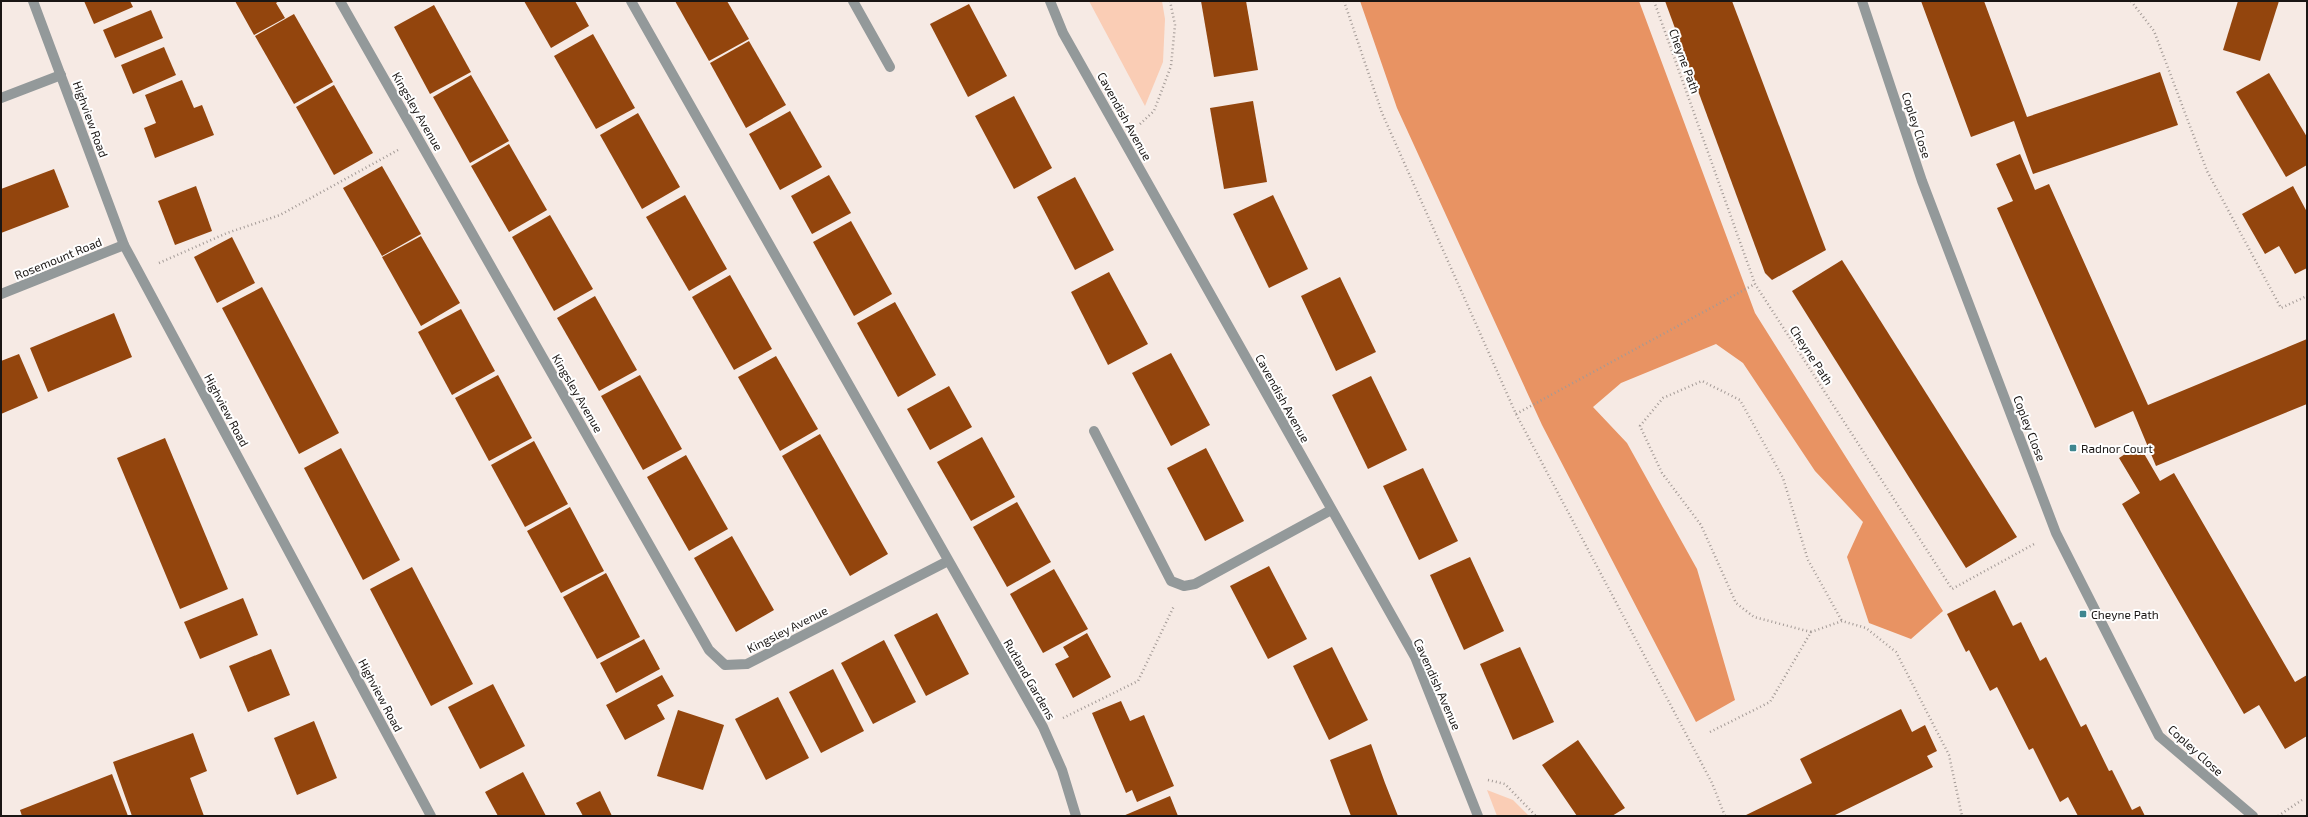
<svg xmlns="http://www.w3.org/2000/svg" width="2308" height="817" font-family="'Exo 2',sans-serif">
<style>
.green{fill:#facdb5}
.forest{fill:#e89363}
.building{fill:#93450d}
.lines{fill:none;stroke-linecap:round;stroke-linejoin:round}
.path{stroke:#a39a96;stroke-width:2.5;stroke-dasharray:1 3;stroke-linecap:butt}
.minor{stroke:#93999a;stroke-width:10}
.poi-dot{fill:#3f868f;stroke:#fff;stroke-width:1.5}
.labels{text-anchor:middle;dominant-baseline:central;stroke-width:4;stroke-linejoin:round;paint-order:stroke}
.street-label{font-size:12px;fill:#1a1614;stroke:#fff}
.poi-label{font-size:12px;fill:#1a1614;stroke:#fff;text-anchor:start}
</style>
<rect width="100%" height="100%" fill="#f6eae4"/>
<g class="green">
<path d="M 1089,1 L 1162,1 L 1165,19 L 1163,62 L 1145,106 Z"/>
<path d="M 1487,790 L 1513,800 L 1529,816 L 1497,816 Z"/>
</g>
<path class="forest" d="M 1360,1 L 1639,1 L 1755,313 L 1943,611 L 1911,639 L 1869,623 L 1847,557 L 1863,522 L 1815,471 L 1743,363 L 1716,344 L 1621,383 L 1593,407 L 1627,443 L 1697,569 L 1735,700 L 1696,722 L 1542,425 L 1397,108 Z"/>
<g class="building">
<path d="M 84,1 L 130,1 L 133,7 L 94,24 Z"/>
<path d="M 235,1 L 279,1 L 276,3 L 285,18 L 254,35 Z"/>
<path d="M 524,1 L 575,1 L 589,26 L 551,48 Z"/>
<path d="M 675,1 L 727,1 L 749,39 L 709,61 Z"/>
<path d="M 1201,1 L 1246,1 L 1258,70 L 1214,77 Z"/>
<path d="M 1665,1 L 1732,1 L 1826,250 L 1772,280 L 1765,273 Z"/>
<path d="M 1921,1 L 1984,1 L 2027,117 L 2160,72 L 2178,125 L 2033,174 L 2014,121 L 1971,137 Z"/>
<path d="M 2238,1 L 2279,1 L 2260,61 L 2223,50 Z"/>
<path d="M 969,4 L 1007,76 L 968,97 L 930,24 Z"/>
<path d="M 434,5 L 471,72 L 430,94 L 394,27 Z"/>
<path d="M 151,10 L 163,38 L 115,58 L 103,30 Z"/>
<path d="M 294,14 L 333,82 L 294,104 L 255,36 Z"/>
<path d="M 593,34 L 635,108 L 596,129 L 554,56 Z"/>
<path d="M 749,41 L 786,105 L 746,128 L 710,63 Z"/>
<path d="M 164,47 L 176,75 L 133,94 L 121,65 Z"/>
<path d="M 2269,73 L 2307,137 L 2307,165 L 2286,177 L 2236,92 Z"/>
<path d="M 471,75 L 509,141 L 470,163 L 433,97 Z"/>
<path d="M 182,80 L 194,108 L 202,105 L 214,135 L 155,158 L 144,128 L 156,123 L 145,95 Z"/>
<path d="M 334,85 L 373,153 L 334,175 L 296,107 Z"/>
<path d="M 1014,96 L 1052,168 L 1014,189 L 975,116 Z"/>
<path d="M 1253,101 L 1267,182 L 1224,189 L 1210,108 Z"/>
<path d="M 790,111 L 822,167 L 780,190 L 749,134 Z"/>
<path d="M 638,113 L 680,187 L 642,209 L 600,135 Z"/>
<path d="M 509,144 L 547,210 L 509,232 L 471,166 Z"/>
<path d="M 2020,154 L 2035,190 L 2049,184 L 2148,405 L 2307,339 L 2307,404 L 2156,466 L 2133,411 L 2095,428 L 1997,208 L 2013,201 L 1996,164 Z"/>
<path d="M 382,166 L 421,234 L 382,256 L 343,188 Z"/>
<path d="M 54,169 L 69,207 L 1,233 L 1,189 Z"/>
<path d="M 829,175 L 851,213 L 812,234 L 791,196 Z"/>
<path d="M 1075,177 L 1114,250 L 1075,270 L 1037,197 Z"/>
<path d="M 196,186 L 212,231 L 175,245 L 158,201 Z"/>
<path d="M 2293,186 L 2307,212 L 2307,268 L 2295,274 L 2279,246 L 2265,254 L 2242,214 Z"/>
<path d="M 685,195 L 727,269 L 689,291 L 646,217 Z"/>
<path d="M 1273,195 L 1308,269 L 1269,288 L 1233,214 Z"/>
<path d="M 550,215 L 593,289 L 554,311 L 512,237 Z"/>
<path d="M 851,221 L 892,294 L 854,316 L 813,242 Z"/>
<path d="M 421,236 L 460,303 L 421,326 L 382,257 Z"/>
<path d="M 232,237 L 255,283 L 217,303 L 194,257 Z"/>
<path d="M 1842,260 L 2017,537 L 1966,568 L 1792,291 Z"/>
<path d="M 1109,272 L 1148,344 L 1108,365 L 1071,292 Z"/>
<path d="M 730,275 L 772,349 L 734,370 L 692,297 Z"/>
<path d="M 1340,277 L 1376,352 L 1336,371 L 1301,296 Z"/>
<path d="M 262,287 L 339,433 L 299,454 L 222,308 Z"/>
<path d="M 595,296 L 637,370 L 599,391 L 557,318 Z"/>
<path d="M 895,302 L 936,375 L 898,397 L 857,323 Z"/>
<path d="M 461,309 L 495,371 L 452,395 L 418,332 Z"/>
<path d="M 114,313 L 132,357 L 48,392 L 30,348 Z"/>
<path d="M 1171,353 L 1210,425 L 1171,446 L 1132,373 Z"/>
<path d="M 19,354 L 38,398 L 1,414 L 1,361 Z"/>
<path d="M 776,356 L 818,429 L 780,451 L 738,377 Z"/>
<path d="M 498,375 L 532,438 L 489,461 L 455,398 Z"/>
<path d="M 640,375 L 682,449 L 643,470 L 601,396 Z"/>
<path d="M 1371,376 L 1407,450 L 1368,469 L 1332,395 Z"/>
<path d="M 949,386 L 972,427 L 930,450 L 907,409 Z"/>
<path d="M 820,434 L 888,554 L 850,576 L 782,456 Z"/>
<path d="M 982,437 L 1015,497 L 971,521 L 937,462 Z"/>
<path d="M 165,438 L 228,589 L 180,609 L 117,458 Z"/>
<path d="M 534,441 L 568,504 L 525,527 L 491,465 Z"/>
<path d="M 2139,445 L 2160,481 L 2174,473 L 2295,682 L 2307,675 L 2307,736 L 2285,749 L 2259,705 L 2244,714 L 2122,504 L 2140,493 L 2119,458 Z"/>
<path d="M 341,448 L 400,560 L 363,580 L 304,468 Z"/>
<path d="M 1206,448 L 1244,521 L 1205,541 L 1167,468 Z"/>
<path d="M 686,455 L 728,529 L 689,551 L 647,477 Z"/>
<path d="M 1423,468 L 1458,541 L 1419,560 L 1383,486 Z"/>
<path d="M 1017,502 L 1051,562 L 1007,587 L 973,527 Z"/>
<path d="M 570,507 L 604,571 L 561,593 L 527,531 Z"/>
<path d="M 732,536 L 774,610 L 736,632 L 694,558 Z"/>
<path d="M 1470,557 L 1504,631 L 1464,650 L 1430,575 Z"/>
<path d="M 1269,566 L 1307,639 L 1268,659 L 1230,586 Z"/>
<path d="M 412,567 L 473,684 L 431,706 L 370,589 Z"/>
<path d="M 1054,569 L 1088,629 L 1043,653 L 1010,594 Z"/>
<path d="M 606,573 L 640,637 L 597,659 L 563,597 Z"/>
<path d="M 1995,590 L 2013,626 L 2021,622 L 2040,661 L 2046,657 L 2081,727 L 2086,724 L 2109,771 L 2112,770 L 2132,810 L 2140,806 L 2145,816 L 2078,816 L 2068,797 L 2060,802 L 2033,748 L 2029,750 L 1997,687 L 1990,691 L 1969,650 L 1966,652 L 1947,614 Z"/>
<path d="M 243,598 L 258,635 L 200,659 L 184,622 Z"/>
<path d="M 937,613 L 969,674 L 926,696 L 894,635 Z"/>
<path d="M 1087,633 L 1111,677 L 1073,698 L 1055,664 L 1069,657 L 1063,647 Z"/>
<path d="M 644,639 L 660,669 L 616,693 L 600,663 Z"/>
<path d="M 884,640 L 916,702 L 873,724 L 841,663 Z"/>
<path d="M 1332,647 L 1368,720 L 1329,740 L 1293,666 Z"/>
<path d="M 1520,647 L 1554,722 L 1513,740 L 1480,664 Z"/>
<path d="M 271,649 L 290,695 L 248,712 L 229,666 Z"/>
<path d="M 833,669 L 864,731 L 821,753 L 789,692 Z"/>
<path d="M 662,675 L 674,696 L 657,705 L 665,719 L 625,740 L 606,705 Z"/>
<path d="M 493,684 L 525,746 L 480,769 L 448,707 Z"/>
<path d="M 778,697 L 809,758 L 766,780 L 735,719 Z"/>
<path d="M 1121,701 L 1130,721 L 1144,715 L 1174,786 L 1137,802 L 1132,790 L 1126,793 L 1092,713 Z"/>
<path d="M 1901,709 L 1912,732 L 1925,725 L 1937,751 L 1927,756 L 1933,767 L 1833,816 L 1744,816 L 1812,783 L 1800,759 Z"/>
<path d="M 678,710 L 724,725 L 703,790 L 657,776 Z"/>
<path d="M 314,721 L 337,778 L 297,795 L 274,738 Z"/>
<path d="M 193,733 L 207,771 L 190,778 L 204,816 L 132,816 L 113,762 Z"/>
<path d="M 1578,740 L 1625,808 L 1612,816 L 1577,816 L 1542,765 Z"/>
<path d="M 1371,744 L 1385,783 L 1398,816 L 1351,816 L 1330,760 Z"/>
<path d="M 523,772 L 546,816 L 498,816 L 485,792 Z"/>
<path d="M 112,774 L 128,816 L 22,816 L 20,810 Z"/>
<path d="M 600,791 L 612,816 L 583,816 L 576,803 Z"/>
<path d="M 1170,796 L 1178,816 L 1123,816 Z"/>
</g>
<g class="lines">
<g class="path">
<path d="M 1344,1 L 1382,113 L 1516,414 L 1712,783 L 1725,816"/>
<path d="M 1654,1 L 1755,284 L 1952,589 L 2036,543"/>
<path d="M 2131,1 L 2154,31 L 2207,171 L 2281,308 L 2307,296"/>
<path d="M 1140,124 L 1154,111 L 1171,66 L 1175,25 L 1170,1"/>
<path d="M 159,263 L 227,233 L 280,215 L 398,150"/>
<path d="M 1516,414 L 1755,284"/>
<path d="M 1811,632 L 1754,617 L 1736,603 L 1701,525 L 1662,473 L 1640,426 L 1663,398 L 1702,381 L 1740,400 L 1783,478 L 1808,560 L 1842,621"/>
<path d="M 1063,718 L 1138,681 L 1174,606"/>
<path d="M 1710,732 L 1770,702 L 1811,632 L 1842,621 L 1866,628 L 1896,652 L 1949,755 L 1962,816"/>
<path d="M 1488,780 L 1505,784 L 1536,816"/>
<path d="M 2278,816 L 2302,800"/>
</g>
<g class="minor">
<path d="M 33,1 L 124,245 L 431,816"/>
<path d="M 340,1 L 709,650 L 725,665 L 747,664 L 948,561"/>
<path d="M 631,1 L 1043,727 L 1062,770 L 1076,816"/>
<path d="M 853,1 L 890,67"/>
<path d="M 1050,1 L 1063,33 L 1415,657 L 1478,816"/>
<path d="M 1862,1 L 1922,181 L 2056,533 L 2159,736 L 2253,816"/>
<path d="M 1,98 L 61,75"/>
<path d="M 1,294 L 124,245"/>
<path d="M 1094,431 L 1171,581 L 1184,586 L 1195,584 L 1331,510"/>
</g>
</g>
<g class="poi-dot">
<rect x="2069" y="444" width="8" height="8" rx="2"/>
<rect x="2079" y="610" width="8" height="8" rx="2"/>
</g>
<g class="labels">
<g class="street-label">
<text transform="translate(1685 61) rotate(70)">Cheyne Path</text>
<text transform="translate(418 111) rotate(60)">Kingsley Avenue</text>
<text transform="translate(1125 116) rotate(61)">Cavendish Avenue</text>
<text transform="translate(91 119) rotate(70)">Highview Road</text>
<text transform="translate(1917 125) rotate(72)">Copley Close</text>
<text transform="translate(58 258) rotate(-22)">Rosemount Road</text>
<text transform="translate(1812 355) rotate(57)">Cheyne Path</text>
<text transform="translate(578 393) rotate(60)">Kingsley Avenue</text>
<text transform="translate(1283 398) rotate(61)">Cavendish Avenue</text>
<text transform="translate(227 410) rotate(62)">Highview Road</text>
<text transform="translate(2030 428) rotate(69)">Copley Close</text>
<text transform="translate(787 629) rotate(-27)">Kingsley Avenue</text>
<text transform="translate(1030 679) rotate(60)">Rutland Gardens</text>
<text transform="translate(1438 684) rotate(66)">Cavendish Avenue</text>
<text transform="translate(381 695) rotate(62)">Highview Road</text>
<text transform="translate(2196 750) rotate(42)">Copley Close</text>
</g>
<g class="poi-label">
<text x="2081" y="448">Radnor Court</text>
<text x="2091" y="614">Cheyne Path</text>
</g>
</g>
<rect width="2308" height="817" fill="none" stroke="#1a1614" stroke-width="4"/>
</svg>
